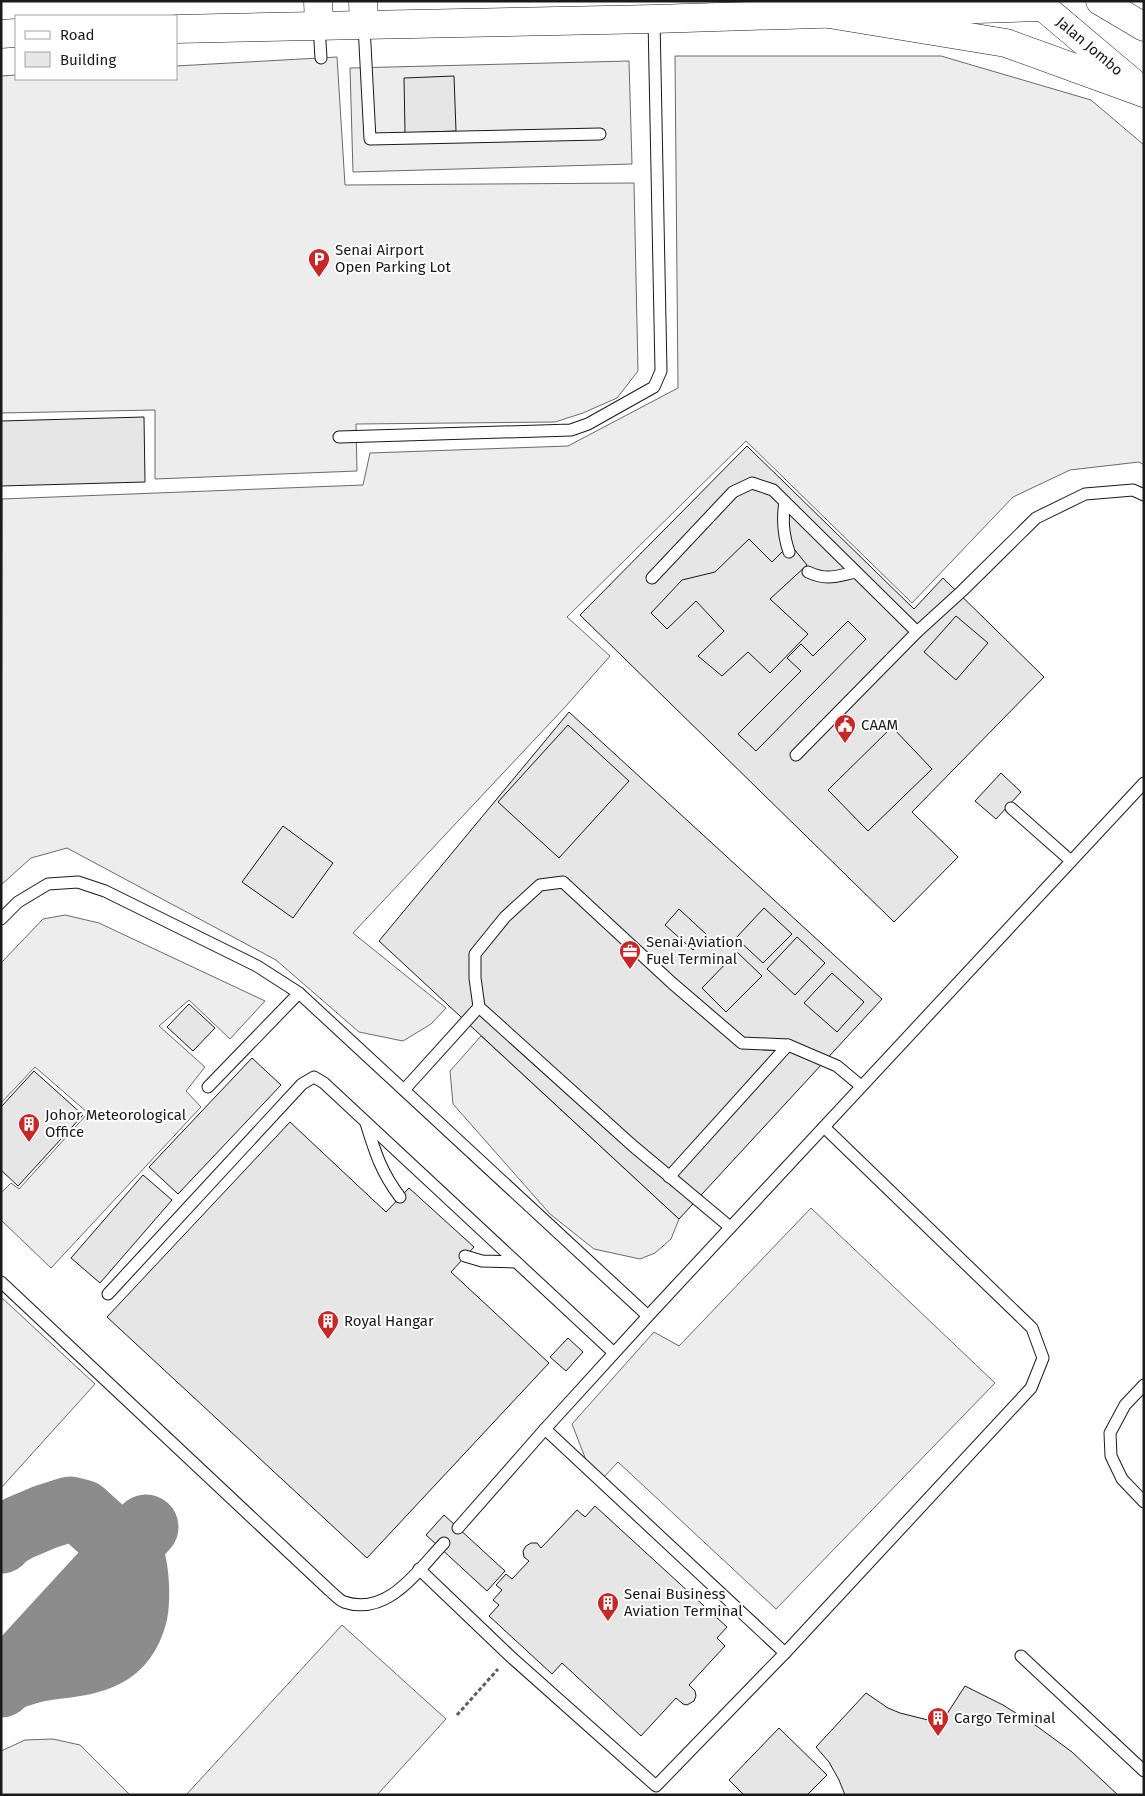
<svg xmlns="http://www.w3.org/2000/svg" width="1145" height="1796" font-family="'Fira Sans',sans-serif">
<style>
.built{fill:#ededed;stroke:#6a6a6a}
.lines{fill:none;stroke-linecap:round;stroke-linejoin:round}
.taxiway{stroke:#8c8c8c;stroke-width:65}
.building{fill:#e6e6e6;stroke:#1a1a1a}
.lane-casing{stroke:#1a1a1a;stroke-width:13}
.secondary-casing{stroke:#1a1a1a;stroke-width:29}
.primary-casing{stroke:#1a1a1a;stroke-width:29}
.path{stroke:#5f5f5f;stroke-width:3;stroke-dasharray:4 2.5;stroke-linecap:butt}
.lane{stroke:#fff;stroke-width:11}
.secondary{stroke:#fff;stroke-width:28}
.primary{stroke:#fff;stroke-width:28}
.labels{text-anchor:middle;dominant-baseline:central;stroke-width:4;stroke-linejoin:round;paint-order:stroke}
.street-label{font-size:15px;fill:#1a1a1a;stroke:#fff}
.poi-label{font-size:15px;fill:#1a1a1a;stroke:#fff;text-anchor:start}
</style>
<rect width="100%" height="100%" fill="#fff"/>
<g class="built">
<path d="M 675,56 L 941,56 L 1091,100 L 1144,145 L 1144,465 L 1139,462 L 1070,470 L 1013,497 L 912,603 L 746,441 L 567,617 L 610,656 L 566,706 L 353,933 L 446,1008 L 431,1024 L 403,1041 L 359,1032 L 276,960 L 67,848 L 31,858 L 1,885 L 2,499 L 363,485 L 370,453 L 568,446 L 678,388 Z"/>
<path d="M 337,57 L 345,185 L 634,183 L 638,371 L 617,398 L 583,413 L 555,422 L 356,424 L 357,471 L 155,479 L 155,410 L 1,413 L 1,76 L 16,75 L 16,79 L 176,79 L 176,66 Z"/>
<path d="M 629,61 L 632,164 L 353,172 L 350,68 Z"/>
<path d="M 65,915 L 99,923 L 265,1001 L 230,1039 L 189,1000 L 159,1026 L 205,1067 L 186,1091 L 201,1107 L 51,1268 L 1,1220 L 1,1193 L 11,1183 L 19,1189 L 88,1113 L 35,1067 L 1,1103 L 1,963 L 43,919 Z"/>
<path d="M 481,1036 L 679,1219 L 671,1239 L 655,1253 L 640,1259 L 594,1249 L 550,1214 L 453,1104 L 450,1071 Z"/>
<path d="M 811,1208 L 995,1383 L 776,1609 L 618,1462 L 604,1477 L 586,1460 L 572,1424 L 654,1332 L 679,1346 Z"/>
<path d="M 1,1297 L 95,1384 L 1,1488 Z"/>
<path d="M 342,1625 L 446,1719 L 377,1795 L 186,1795 Z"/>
<path d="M 53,1739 L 80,1745 L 130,1795 L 1,1795 L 1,1751 L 25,1740 Z"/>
</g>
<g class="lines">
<g class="taxiway">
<path d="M 1,1541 L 4,1537 L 19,1528 L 45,1517 L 70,1509 L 82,1512 L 132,1557 C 137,1571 138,1599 135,1614 C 122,1665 82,1662 40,1669 C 28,1671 18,1675 7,1679"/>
<path d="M 1,1685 L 146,1527"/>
</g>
</g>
<g class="building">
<path d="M 454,76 L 456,131 L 405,133 L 404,78 Z"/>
<path d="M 144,417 L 145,482 L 1,486 L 1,421 Z"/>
<path d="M 747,446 L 914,609 L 943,578 L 1044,677 L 912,812 L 958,857 L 894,922 L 580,615 Z"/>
<path d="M 749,539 L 772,562 L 790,544 L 807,565 L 770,599 L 808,634 L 770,673 L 748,652 L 722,676 L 698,656 L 724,631 L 696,601 L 667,629 L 651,613 L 682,580 L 715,572 Z"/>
<path d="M 956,616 L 988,643 L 956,680 L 924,652 Z"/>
<path d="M 848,621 L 866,639 L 756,751 L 738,734 L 801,671 L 787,658 L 801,644 L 813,656 Z"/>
<path d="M 569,712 L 882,999 L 679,1219 L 379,941 Z"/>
<path d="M 568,725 L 629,781 L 559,858 L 498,802 Z"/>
<path d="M 892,727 L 932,769 L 868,831 L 828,790 Z"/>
<path d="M 1001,773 L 1021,792 L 996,819 L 975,801 Z"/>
<path d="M 283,826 L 333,863 L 293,918 L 242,882 Z"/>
<path d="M 764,908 L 792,934 L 763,963 L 736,938 Z"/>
<path d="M 679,909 L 707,935 L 693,950 L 665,925 Z"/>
<path d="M 797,937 L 825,963 L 795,995 L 767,969 Z"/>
<path d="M 737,952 L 762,976 L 726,1012 L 702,988 Z"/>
<path d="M 832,973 L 864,1002 L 837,1032 L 804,1003 Z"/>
<path d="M 189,1004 L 215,1028 L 193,1051 L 167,1027 Z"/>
<path d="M 252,1058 L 281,1085 L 178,1194 L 149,1167 Z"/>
<path d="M 34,1071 L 83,1115 L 18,1186 L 1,1170 L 1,1107 Z"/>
<path d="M 290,1122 L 386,1212 L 409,1188 L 474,1247 L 451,1272 L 549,1363 L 367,1558 L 107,1317 Z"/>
<path d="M 143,1175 L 172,1200 L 100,1283 L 71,1258 Z"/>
<path d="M 568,1338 L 583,1352 L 566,1371 L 550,1357 Z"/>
<path d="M 595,1506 L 727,1627 L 717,1638 L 725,1646 L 689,1685 L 695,1691 L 696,1696 L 694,1701 L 687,1705 L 683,1704 L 676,1698 L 641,1736 L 562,1663 L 552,1674 L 489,1616 L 499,1605 L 493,1600 L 502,1590 L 496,1585 L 506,1574 L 512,1579 L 529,1561 L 524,1557 L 523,1551 L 526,1546 L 531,1543 L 537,1543 L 541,1548 L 577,1510 L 585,1517 Z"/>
<path d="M 444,1515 L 505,1571 L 487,1591 L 426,1535 Z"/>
<path d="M 965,1686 L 1003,1705 L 1038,1727 L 1072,1752 L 1118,1795 L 845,1795 L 839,1780 L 829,1762 L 816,1747 L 866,1693 L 888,1708 L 900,1713 L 928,1720 L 943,1720 Z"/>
<path d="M 779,1728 L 827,1775 L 807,1795 L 744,1795 L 729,1780 Z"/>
</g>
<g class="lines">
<g class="lane-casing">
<g id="lane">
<path d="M 319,26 L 321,58"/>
<path d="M 364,26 L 370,139 L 600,134"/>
<path d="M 339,437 L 571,430 L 588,424 L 654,387 L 661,371 L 654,19"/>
<path d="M 785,502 C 782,520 783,534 789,552"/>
<path d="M 808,572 C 827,581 837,576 856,572"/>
<path d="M 652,578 L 733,492 L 752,483 L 773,490 L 917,632"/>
<path d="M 796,755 L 917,632 L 962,591 L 1036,518 L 1085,494 L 1133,490 L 1144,495"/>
<path d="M 1011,808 L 1071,861"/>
<path d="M 1,919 L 18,902 L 48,884 L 78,882 L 105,891 L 257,966 L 299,993 L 648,1316"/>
<path d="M 208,1087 L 299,993"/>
<path d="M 404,1090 L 479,1007"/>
<path d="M 366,1123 C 375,1152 381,1172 400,1197"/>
<path d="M 669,1177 L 788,1045"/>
<path d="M 730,1227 L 633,1146 L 479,1007 L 475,978 L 475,954 L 505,917 L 540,885 L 563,882 L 672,983 L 742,1043 L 788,1045 L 837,1066 L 861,1086"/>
<path d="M 465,1256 L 482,1261 L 516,1262"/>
<path d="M 1,1282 L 329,1590 C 334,1594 339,1600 344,1602 C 388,1617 418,1570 444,1543"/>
<path d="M 108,1294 L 302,1084 L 314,1077 L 324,1083 L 614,1353"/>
<path d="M 1144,1385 L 1125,1405 L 1110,1433 L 1111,1456 L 1122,1479 L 1144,1502"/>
<path d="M 545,1429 L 785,1653"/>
<path d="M 458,1528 L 545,1429 L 648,1316 L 1144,783"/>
<path d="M 419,1569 L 510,1656 L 656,1786 L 785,1653 L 1031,1388 L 1043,1358 L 1032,1328 L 824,1127"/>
<path d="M 1021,1656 L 1144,1771"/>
</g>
</g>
<g class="secondary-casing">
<g id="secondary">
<path d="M 318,1 L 319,26"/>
<path d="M 363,1 L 364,26"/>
<path d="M 176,29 L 654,19 L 1042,7"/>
<path d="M 1,34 L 16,33"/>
</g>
</g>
<g class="primary-casing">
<g id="primary">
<path id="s1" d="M 1036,1 L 1132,82"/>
<path d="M 1100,1 L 1144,27"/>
<path d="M 829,14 L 1006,43 L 1144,93"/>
</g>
</g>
<path class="path" d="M 457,1715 L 498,1669"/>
<use href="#lane" class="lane"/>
<use href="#secondary" class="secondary"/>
<use href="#primary" class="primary"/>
</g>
<defs>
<g id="parking-pin" transform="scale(1.125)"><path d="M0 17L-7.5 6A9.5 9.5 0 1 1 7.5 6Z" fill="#c62828" stroke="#fff"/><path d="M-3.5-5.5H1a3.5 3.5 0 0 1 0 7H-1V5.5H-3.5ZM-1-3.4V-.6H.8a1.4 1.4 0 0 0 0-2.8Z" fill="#fff"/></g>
<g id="civic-pin" transform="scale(1.125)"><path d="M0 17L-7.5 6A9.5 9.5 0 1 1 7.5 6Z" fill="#c62828" stroke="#fff"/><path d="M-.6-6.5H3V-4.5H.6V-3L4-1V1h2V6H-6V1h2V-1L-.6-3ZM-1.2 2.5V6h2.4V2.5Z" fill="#fff"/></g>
<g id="office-pin" transform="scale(1.125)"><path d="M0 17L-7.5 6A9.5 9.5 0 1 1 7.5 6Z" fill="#c62828" stroke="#fff"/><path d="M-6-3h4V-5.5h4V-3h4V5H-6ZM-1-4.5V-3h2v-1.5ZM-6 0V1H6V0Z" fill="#fff"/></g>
<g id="building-pin" transform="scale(1.125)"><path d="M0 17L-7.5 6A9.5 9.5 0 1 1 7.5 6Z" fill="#c62828" stroke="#fff"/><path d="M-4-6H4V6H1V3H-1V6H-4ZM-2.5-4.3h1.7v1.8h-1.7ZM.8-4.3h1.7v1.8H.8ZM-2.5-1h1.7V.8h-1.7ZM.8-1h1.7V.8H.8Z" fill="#fff"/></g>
</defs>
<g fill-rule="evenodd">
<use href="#parking-pin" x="319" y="259"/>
<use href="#civic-pin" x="845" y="725"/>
<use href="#office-pin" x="630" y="951"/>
<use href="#building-pin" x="29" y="1124"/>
<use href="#building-pin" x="328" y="1321"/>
<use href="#building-pin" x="608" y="1603"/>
<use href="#building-pin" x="938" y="1718"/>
</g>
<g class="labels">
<g class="street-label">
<text stroke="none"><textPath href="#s1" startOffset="70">Jalan Jombo</textPath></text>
</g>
<g class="poi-label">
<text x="335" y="250">Senai Airport<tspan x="335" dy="17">Open Parking Lot</tspan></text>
<text x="861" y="725">CAAM</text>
<text x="646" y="942">Senai Aviation<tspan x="646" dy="17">Fuel Terminal</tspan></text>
<text x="45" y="1115">Johor Meteorological<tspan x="45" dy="17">Office</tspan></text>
<text x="344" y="1321">Royal Hangar</text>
<text x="624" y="1594">Senai Business<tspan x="624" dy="17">Aviation Terminal</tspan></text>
<text x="954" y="1718">Cargo Terminal</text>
</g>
</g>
<rect width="1145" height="1796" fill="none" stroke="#1a1a1a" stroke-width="5"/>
<rect x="15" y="15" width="162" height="65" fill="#ffffff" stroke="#a3a3a3"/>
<rect x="25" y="31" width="25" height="8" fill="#ffffff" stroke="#a3a3a3"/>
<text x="60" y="40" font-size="15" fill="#1a1a1a">Road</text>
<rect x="25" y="52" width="25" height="15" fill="#e6e6e6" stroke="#a3a3a3"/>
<text x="60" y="65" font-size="15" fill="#1a1a1a">Building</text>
</svg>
